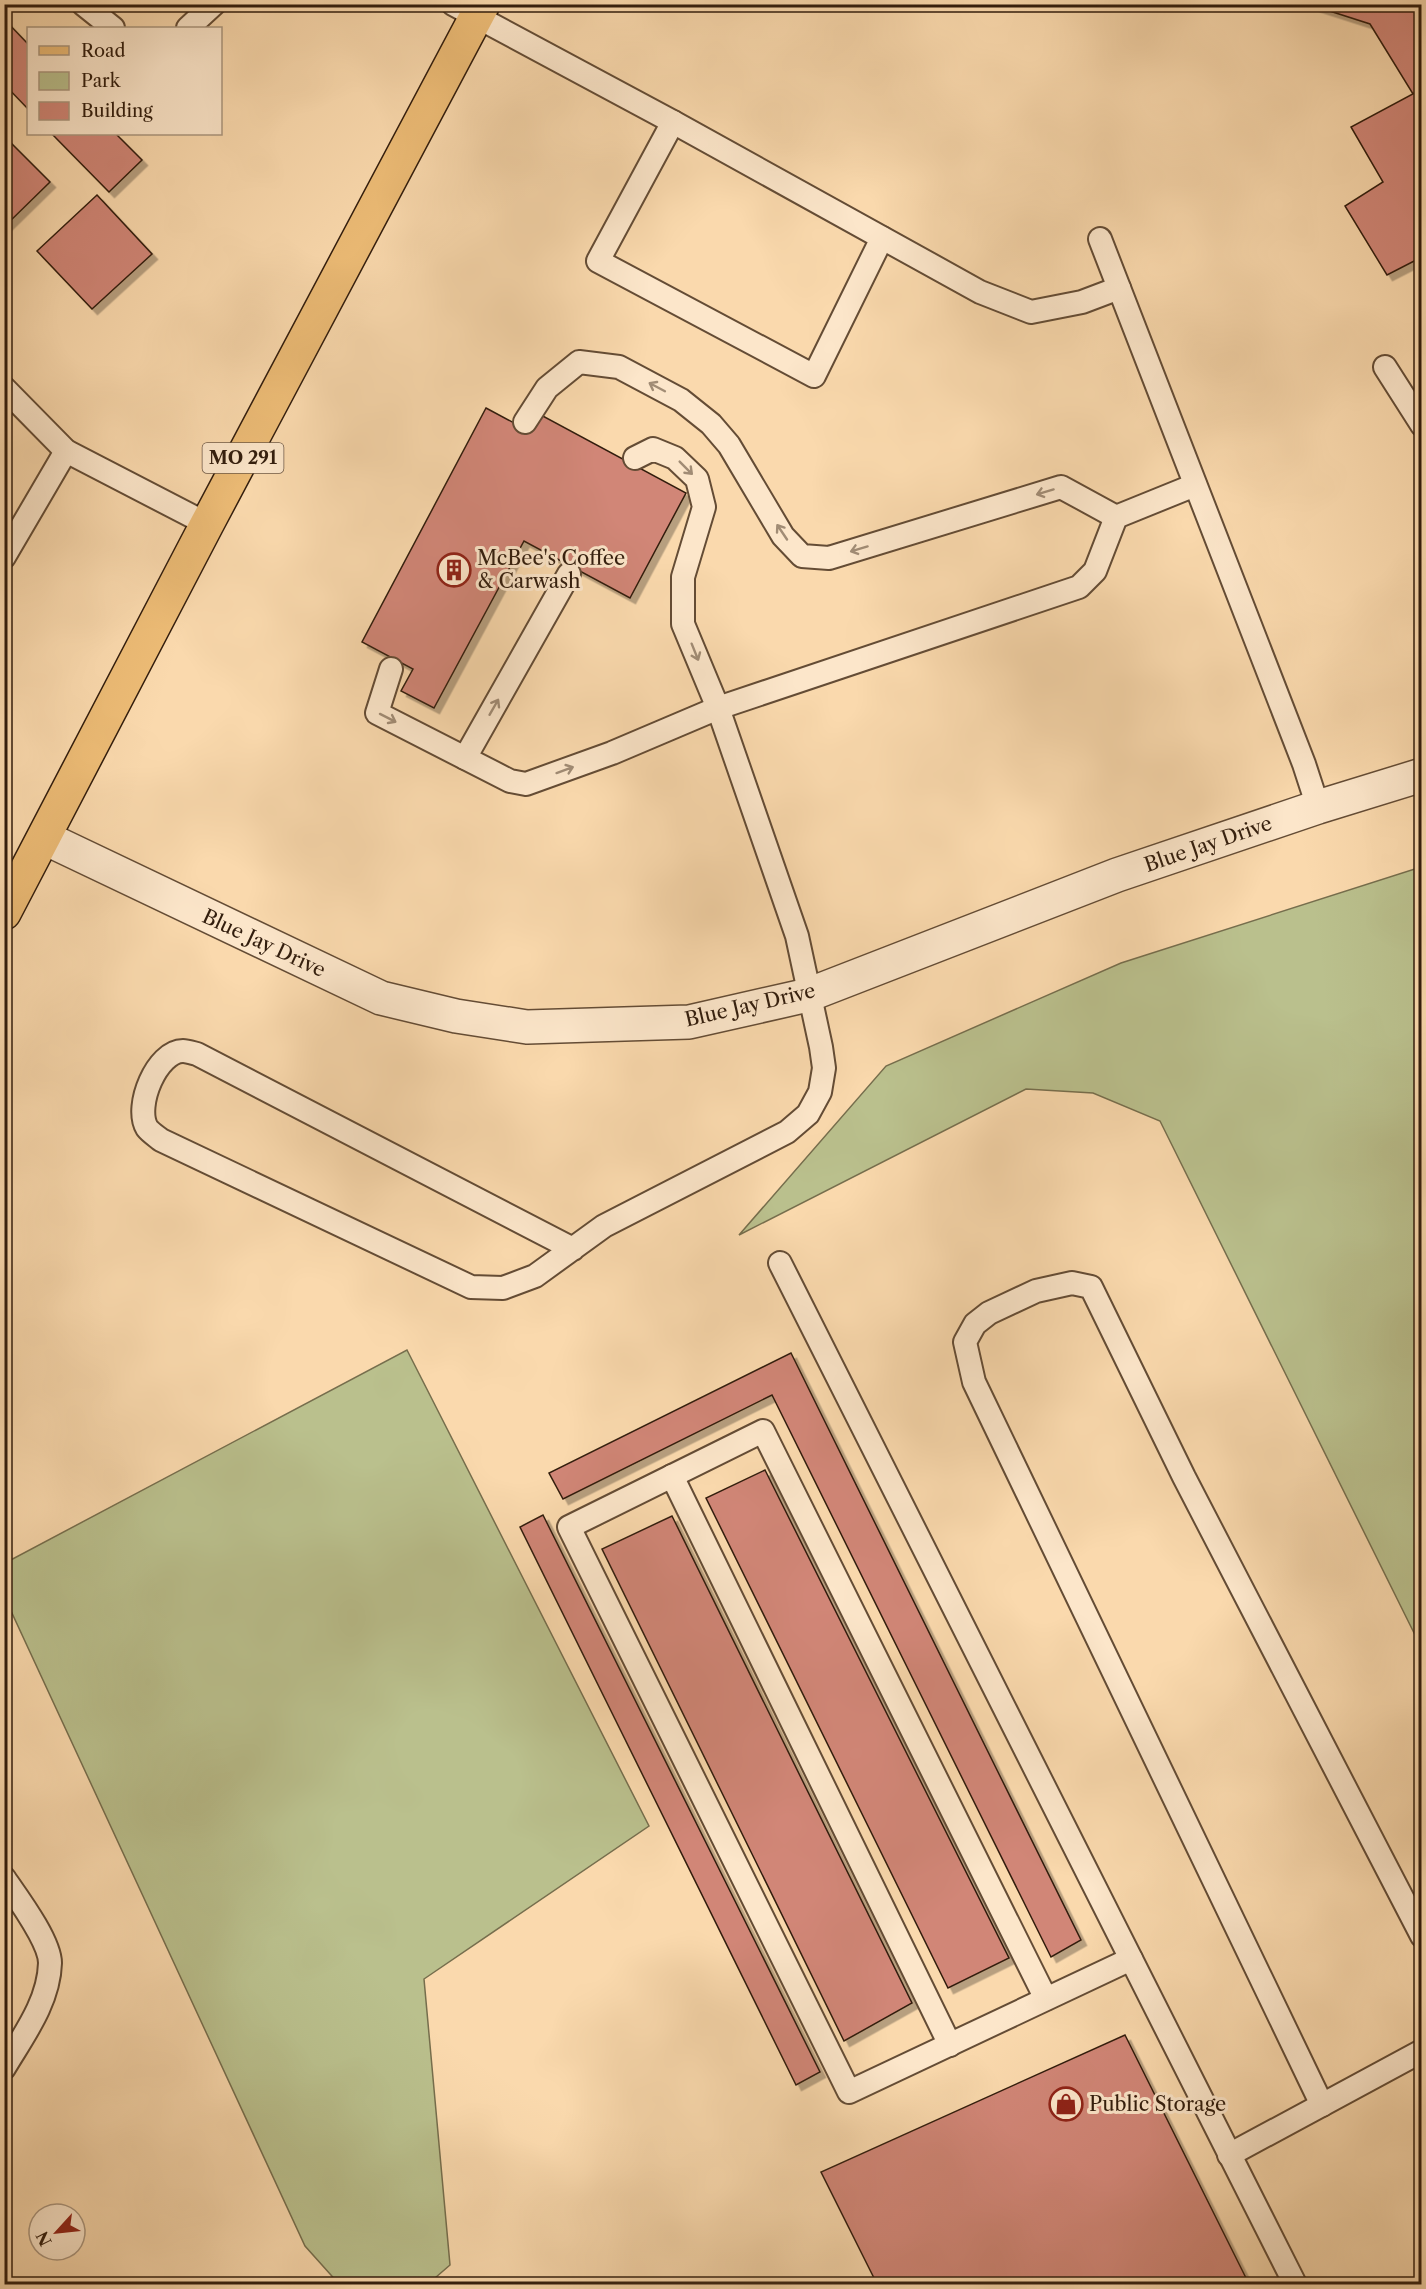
<svg xmlns="http://www.w3.org/2000/svg" width="1426" height="2289" font-family="'Libre Caslon Text',serif">
<style>
.green{fill:#bac08d;stroke:#766e4d;stroke-width:1.5}
.building{fill:#d18677;stroke:#321d0d;stroke-width:1.5;filter:url(#shadow)}
.lines{fill:none;stroke-linecap:round;stroke-linejoin:round}
.lane-casing{stroke:#644c35;stroke-width:26}
.street-casing{stroke:#644c35;stroke-width:36}
.primary-casing{stroke:#321d0d;stroke-width:36}
.lane{stroke:#fce6ca;stroke-width:22}
.street{stroke:#fce6ca;stroke-width:33}
.primary{stroke:#edbc76;stroke-width:33}
.oneway{stroke:#a18c75}
.labels{text-anchor:middle;dominant-baseline:central;stroke-width:6;stroke-linejoin:round;paint-order:stroke}
.shield{fill:#fce6ca;stroke:#6f5946;stroke-width:1.5}
.shield-label{font-size:18px;font-weight:bold;fill:#321d0d}
.poi-label{font-size:20px;fill:#321d0d;stroke:#fce6ca;text-anchor:start}
.street-label{font-size:20px;fill:#321d0d;stroke:#fce6ca}
</style>
<defs>
<filter id="shadow"><feDropShadow dx="5.5" dy="5.5" stdDeviation="0" flood-color="#0004"/></filter>
</defs>
<rect width="100%" height="100%" fill="#fad9ad"/>
<filter id="stains"><feTurbulence type="fractalNoise" baseFrequency=".00333" numOctaves="4"/><feColorMatrix values="0 0 0 0 .2 0 0 0 0 .09 0 0 0 0 .02 0 0 0 .5 -.17"/></filter>
<radialGradient id="worn" r=".72"><stop offset=".6" stop-color="#630" stop-opacity="0"/><stop offset="1" stop-color="#630" stop-opacity=".3"/></radialGradient>
<g class="green">
<path d="M 1421,867 L 1422,867 L 1421,1647 L 1160,1121 L 1093,1093 L 1026,1089 L 739,1235 L 886,1066 L 1121,963 Z"/>
<path d="M 407,1350 L 649,1826 L 424,1979 L 450,2265 L 428,2284 L 339,2284 L 305,2246 L 5,1598 L 5,1563 Z"/>
</g>
<g class="building">
<path d="M 1315,4 L 1422,4 L 1422,89 L 1413,94 L 1370,24 L 1314,6 Z"/>
<path d="M 4,19 L 28,44 L 28,109 L 4,84 Z"/>
<path d="M 1422,89 L 1422,257 L 1387,275 L 1345,206 L 1383,182 L 1351,127 Z"/>
<path d="M 52,134 L 116,134 L 142,160 L 109,192 Z"/>
<path d="M 4,136 L 50,182 L 4,227 Z"/>
<path d="M 97,195 L 152,254 L 92,309 L 37,251 Z"/>
<path d="M 486,408 L 531,432 L 541,415 L 686,493 L 630,598 L 524,541 L 434,708 L 401,691 L 413,669 L 362,642 Z"/>
<path d="M 791,1353 L 1081,1940 L 1051,1957 L 772,1395 L 563,1499 L 549,1473 Z"/>
<path d="M 765,1470 L 1009,1958 L 948,1988 L 706,1498 Z"/>
<path d="M 543,1515 L 820,2072 L 796,2085 L 520,1527 Z"/>
<path d="M 672,1516 L 912,2003 L 844,2041 L 602,1549 Z"/>
<path d="M 1125,2035 L 1249,2284 L 877,2284 L 821,2172 Z"/>
</g>
<g class="lines">
<g class="lane-casing">
<g id="lane">
<path d="M 83,4 L 113,28"/>
<path d="M 453,4 L 673,122 L 980,292 L 1031,312 L 1082,302 L 1119,288"/>
<path d="M 188,28 L 214,4"/>
<path d="M 673,122 L 598,261 L 814,376 L 882,238"/>
<path d="M 1100,239 L 1304,764 L 1318,807"/>
<path d="M 1385,367 L 1422,425"/>
<path d="M 4,388 L 66,451 L 207,524"/>
<path d="M 525,422 L 547,388 L 579,362 L 619,367 L 681,400 L 711,424 L 729,445 L 783,536 L 802,556 L 829,558 L 1061,487 L 1116,517"/>
<path d="M 4,557 L 66,451"/>
<path d="M 391,669 L 377,713 L 510,781 L 526,784 L 612,753 L 718,708 L 1079,587 L 1095,571 L 1116,517 L 1195,485"/>
<path d="M 465,758 L 569,574"/>
<path d="M 573,1249 L 197,1054 C 193,1053 187,1051 183,1051 C 157,1051 134,1106 147,1128 C 150,1132 156,1136 161,1140 L 471,1287 L 503,1288 L 535,1276 L 604,1226 L 787,1132 L 808,1114 L 820,1092 L 824,1068 L 821,1047 L 797,936 L 718,708 L 683,624 L 683,577 L 704,507 L 697,479 L 675,458 L 653,449 L 635,458"/>
<path d="M 780,1263 L 1295,2284"/>
<path d="M 672,1476 L 950,2045"/>
<path d="M 4,1878 C 17,1897 50,1941 50,1963 C 49,2002 23,2036 4,2068"/>
<path d="M 1046,1999 L 763,1431 L 569,1527 L 849,2092 L 1131,1959"/>
<path d="M 1322,2105 L 974,1382 L 965,1342 L 975,1324 L 989,1313 L 1036,1291 L 1072,1283 L 1091,1287 L 1184,1477 L 1422,1936"/>
<path d="M 1229,2155 L 1422,2051"/>
</g>
</g>
<g class="street-casing">
<path id="street" d="M 45,838 L 381,998 L 456,1016 L 527,1027 L 689,1022 L 808,995 L 1117,875 L 1318,807 L 1422,775"/>
</g>
<g class="primary-casing">
<path id="primary" d="M 4,913 L 207,524 L 483,4"/>
</g>
<use href="#lane" class="lane"/>
<use href="#street" class="street"/>
<use href="#primary" class="primary"/>
</g>
<defs><path id="oneway-shaft" d="M-6 0H5M1.5-3L5.5 0L1.5 3" fill="none" stroke-width="1.6" stroke-linecap="round" stroke-linejoin="round" transform="scale(1.5)"/></defs>
<g class="oneway">
<use href="#oneway-shaft" transform="translate(657 387) rotate(-152)"/>
<use href="#oneway-shaft" transform="translate(686 468) rotate(45)"/>
<use href="#oneway-shaft" transform="translate(1045 492) rotate(163)"/>
<use href="#oneway-shaft" transform="translate(782 532) rotate(-124)"/>
<use href="#oneway-shaft" transform="translate(859 549) rotate(163)"/>
<use href="#oneway-shaft" transform="translate(695 652) rotate(68)"/>
<use href="#oneway-shaft" transform="translate(494 707) rotate(-60)"/>
<use href="#oneway-shaft" transform="translate(388 718) rotate(27)"/>
<use href="#oneway-shaft" transform="translate(565 770) rotate(-20)"/>
</g>
<defs>
<g id="building-ring" transform="scale(1.725)"><circle r="9.5" fill="#fce6ca" stroke="#8f2418" stroke-width="1.5"/><path d="M-4-6H4V6H1V3H-1V6H-4ZM-2.5-4.3h1.7v1.8h-1.7ZM.8-4.3h1.7v1.8H.8ZM-2.5-1h1.7V.8h-1.7ZM.8-1h1.7V.8H.8Z" fill="#8f2418"/></g>
<g id="shop-ring" transform="scale(1.725)"><circle r="9.5" fill="#fce6ca" stroke="#8f2418" stroke-width="1.5"/><path d="M-5-2.5h2.3a2.7 3.5 0 0 1 5.4 0H5L5.5 6h-11ZM-1.5-2.5h3a1.5 2.3 0 0 0-3 0Z" fill="#8f2418"/></g>
</defs>
<g fill-rule="evenodd">
<use href="#building-ring" x="454" y="570"/>
<use href="#shop-ring" x="1066" y="2104"/>
</g>
<g class="labels">
<rect class="shield" x="202.5" y="443" width="81" height="30" rx="4.5"/>
<g class="shield-label">
<text x="243" y="458">MO 291</text>
</g>
<g class="poi-label">
<text x="477" y="558">McBee's Coffee<tspan x="477" dy="23">&amp; Carwash</tspan></text>
<text x="1089" y="2104">Public Storage</text>
</g>
<g class="street-label">
<text transform="translate(1208 844) rotate(-19)">Blue Jay Drive</text>
<text transform="translate(264 943) rotate(25)">Blue Jay Drive</text>
<text transform="translate(750 1005) rotate(-13)">Blue Jay Drive</text>
</g>
</g>
<rect width="1426" height="2289" fill="none" stroke="#fad9ad" stroke-width="24"/>
<rect x="6" y="6" width="1414" height="2277" fill="none" stroke="#321d0d" stroke-width="3"/>
<rect x="12" y="12" width="1402" height="2265" fill="none" stroke="#321d0d" stroke-width="1.5"/>
<rect x="27" y="27" width="195" height="108" fill="#fce6ca" stroke="#ab967e" stroke-width="1.5"/>
<rect x="39" y="46" width="30" height="9" fill="#edbc76" stroke="#ab967e" stroke-width="1.5"/>
<text x="81" y="57" font-size="18" fill="#321d0d">Road</text>
<rect x="39" y="72" width="30" height="18" fill="#bac08d" stroke="#ab967e" stroke-width="1.5"/>
<text x="81" y="87" font-size="18" fill="#321d0d">Park</text>
<rect x="39" y="102" width="30" height="18" fill="#d18677" stroke="#ab967e" stroke-width="1.5"/>
<text x="81" y="117" font-size="18" fill="#321d0d">Building</text>
<g transform="translate(57 2232) rotate(243)"><circle r="28" fill="#fce6ca" stroke="#ab967e" stroke-width="1.5"/>
<path d="M0-4.5L10 22L0 15L-10 22Z" fill="#8f2418"/>
<text y="-9" font-size="16" font-weight="bold" text-anchor="middle" fill="#321d0d">N</text>
</g>
<rect width="100%" height="100%" filter="url(#stains)"/>
<rect width="100%" height="100%" fill="url(#worn)"/>
</svg>
